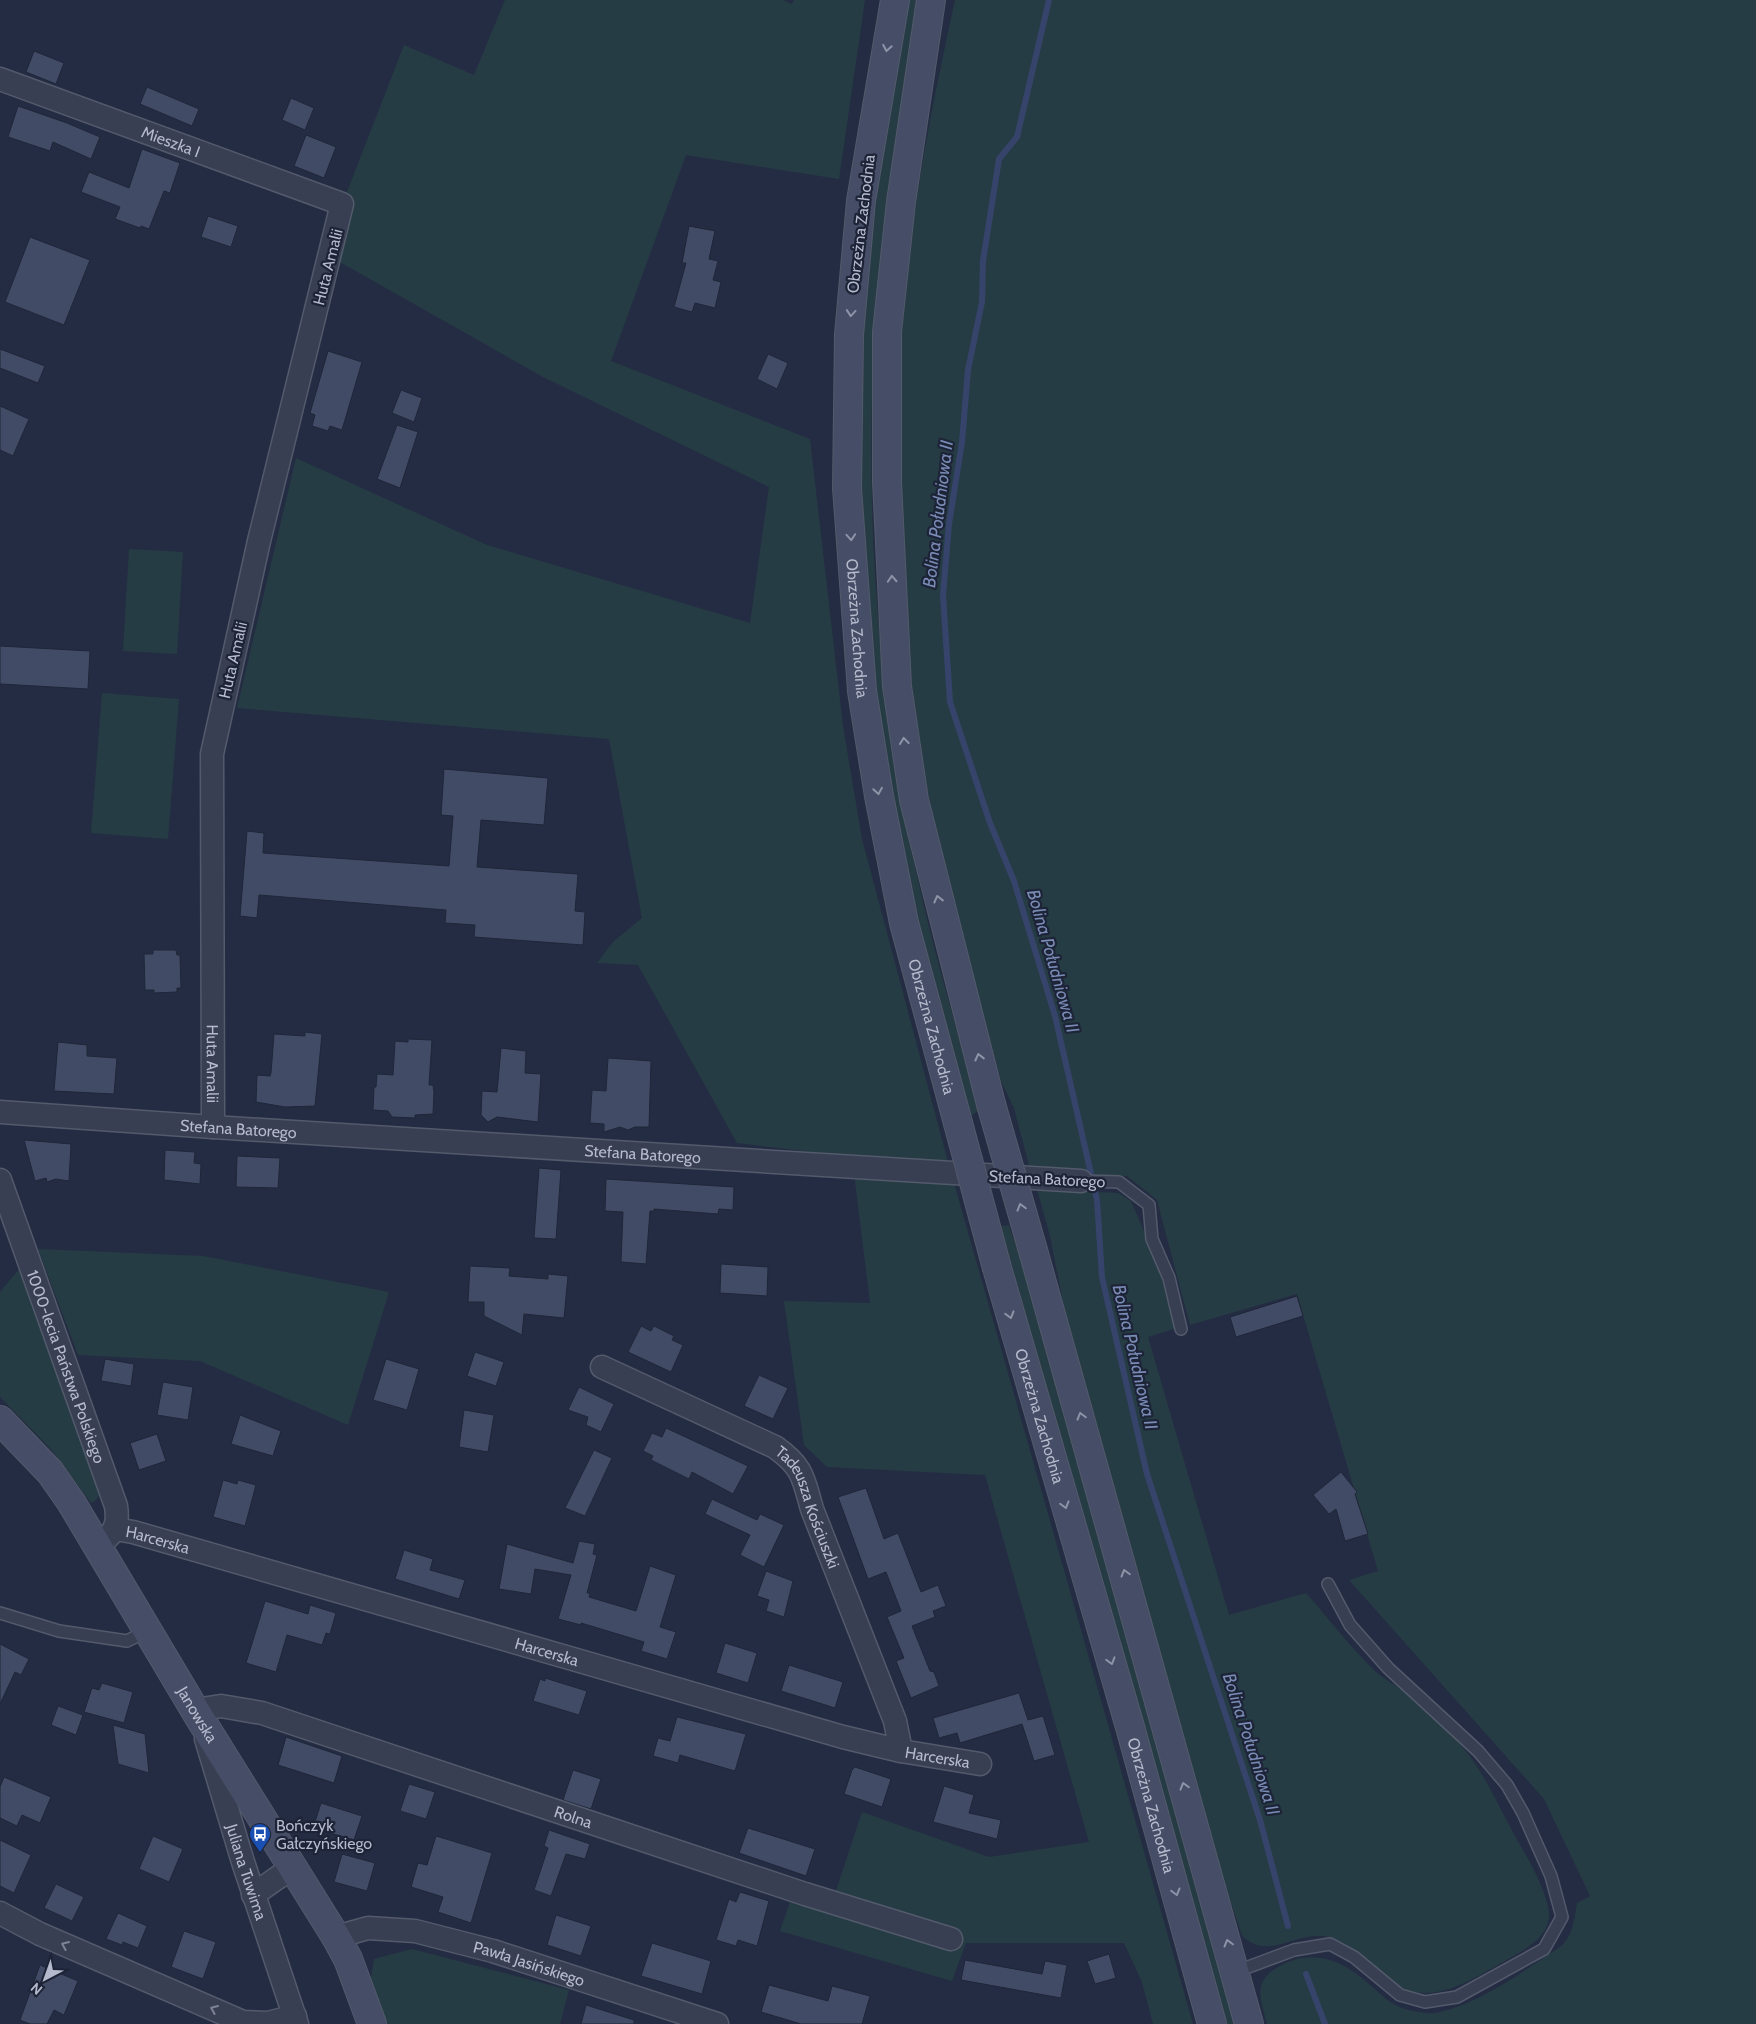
<svg xmlns="http://www.w3.org/2000/svg" width="1756" height="2024" font-family="Cabin,sans-serif">
<style>
.green{fill:#263c44}
.lines{fill:none;stroke-linecap:round;stroke-linejoin:round}
.stream{stroke:#36446b;stroke-width:6}
.building{fill:#424b65;stroke:#1f2639}
.lane-casing{stroke:#535a6c;stroke-width:14}
.street-casing{stroke:#535a6c;stroke-width:25}
.secondary-casing{stroke:#535a6c;stroke-width:30}
.lane{stroke:#383f52;stroke-width:11}
.street{stroke:#383f52;stroke-width:22}
.secondary{stroke:#464d66;stroke-width:28}
.secondary-bridge-casing{stroke:#535a6c;stroke-width:30;stroke-linecap:butt}
.secondary-bridge{stroke:#464d66;stroke-width:28}
.oneway{stroke:#8e94a8}
.oneway2{stroke:#7d8395}
.labels{text-anchor:middle;dominant-baseline:central;stroke-width:4.5;stroke-linejoin:round;paint-order:stroke}
.street-label{font-size:16px;fill:#b5bacc;stroke:#1d2437}
.poi-label{font-size:16px;fill:#b5bacc;stroke:#1d2437;text-anchor:start}
.water-label{font-size:18px;font-style:italic;fill:#7a8bb6;stroke:#1d2437}
</style>
<rect width="100%" height="100%" fill="#242c43"/>
<g class="green">
<path d="M 505,0 L 783,0 L 792,4 L 794,0 L 865,0 L 839,179 L 686,155 L 611,361 L 810,439 L 843,726 L 862,839 L 948,1162 L 1193,2024 L 1153,2024 L 1142,1982 L 1124,1943 L 966,1943 L 952,1981 L 780,1931 L 793,1893 L 830,1909 L 862,1812 L 989,1857 L 1089,1842 L 985,1475 L 827,1467 L 804,1445 L 784,1301 L 870,1303 L 852,1157 L 737,1143 L 638,965 L 597,963 L 613,942 L 642,918 L 609,739 L 237,708 L 296,458 L 487,545 L 750,623 L 769,487 L 543,377 L 338,261 L 347,192 L 404,45 L 474,75 Z"/>
<path d="M 909,0 L 921,0 C 902,113 879,227 874,342 C 865,520 878,701 917,875 C 934,955 958,1032 980,1110 L 970,1116 L 926,963 L 882,753 L 865,610 L 860,462 L 863,312 L 880,171 Z"/>
<path d="M 955,0 L 1756,0 L 1756,2024 L 1267,2024 C 1261,1999 1251,1981 1280,1966 C 1313,1948 1342,1960 1369,1984 C 1382,1995 1391,2006 1409,2010 C 1417,2012 1428,2014 1435,2013 C 1473,2006 1516,1977 1546,1956 C 1552,1952 1560,1948 1565,1942 C 1573,1933 1575,1915 1577,1903 L 1590,1896 L 1544,1799 L 1349,1580 L 1378,1571 L 1297,1294 L 1190,1325 L 1157,1200 L 1127,1176 L 1031,1173 L 1014,1108 L 1001,1081 C 975,984 946,886 927,787 C 909,694 904,598 901,502 C 900,433 898,362 905,293 C 914,194 934,97 955,0 Z"/>
<path d="M 129,549 L 183,552 L 177,654 L 123,651 Z"/>
<path d="M 102,693 L 179,699 L 168,839 L 91,833 Z"/>
<path d="M 1037,1189 L 1118,1193 L 1131,1201 L 1165,1280 L 1177,1328 L 1148,1337 L 1229,1615 L 1306,1593 C 1329,1619 1350,1647 1375,1671 C 1384,1680 1397,1685 1407,1693 C 1426,1707 1445,1726 1460,1744 C 1480,1766 1494,1797 1508,1823 C 1522,1850 1542,1878 1548,1907 C 1550,1914 1549,1923 1545,1930 C 1536,1946 1512,1956 1496,1966 C 1463,1985 1424,2008 1389,1980 C 1373,1967 1358,1951 1340,1941 C 1302,1921 1270,1966 1242,1935 L 1222,1877 L 1064,1307 L 1050,1236 Z"/>
<path d="M 1009,1225 L 1013,1238 L 1016,1237 L 1236,2024 L 1224,2024 L 1001,1226 Z"/>
<path d="M 38,1249 L 203,1256 L 389,1292 L 348,1425 L 200,1361 L 78,1355 Z"/>
<path d="M 20,1268 L 101,1493 L 94,1502 L 91,1503 L 51,1449 L 0,1397 L 0,1292 Z"/>
<path d="M 412,1949 L 569,1990 L 560,2024 L 381,2024 L 369,1990 L 374,1959 Z"/>
</g>
<g class="lines">
<g class="stream">
<path d="M 1049,0 L 1017,137 L 999,159 L 983,261 L 982,302 L 968,370 L 962,442 L 949,524 L 943,595 L 950,702 L 990,823 L 1014,881 L 1055,1016 L 1097,1200 L 1102,1277 L 1147,1474 L 1260,1820 L 1288,1926"/>
<path d="M 1306,1974 L 1325,2024"/>
</g>
</g>
<g class="building">
<path d="M 34,51 L 64,63 L 56,84 L 26,72 Z"/>
<path d="M 147,87 L 199,109 L 192,126 L 140,104 Z"/>
<path d="M 291,98 L 314,108 L 305,130 L 282,120 Z"/>
<path d="M 18,106 L 67,123 L 100,137 L 91,159 L 53,142 L 50,151 L 8,137 Z"/>
<path d="M 306,135 L 336,147 L 324,178 L 294,166 Z"/>
<path d="M 142,149 L 180,163 L 170,193 L 164,191 L 149,229 L 141,226 L 140,228 L 115,219 L 120,207 L 81,192 L 89,172 L 129,188 Z"/>
<path d="M 208,216 L 238,226 L 231,247 L 201,237 Z"/>
<path d="M 689,226 L 715,231 L 709,259 L 718,261 L 713,280 L 721,282 L 715,308 L 695,303 L 692,312 L 674,307 L 686,263 L 682,263 Z"/>
<path d="M 30,237 L 90,260 L 64,325 L 5,302 Z"/>
<path d="M 0,349 L 45,366 L 38,383 L 0,368 Z"/>
<path d="M 328,351 L 362,362 L 342,430 L 330,426 L 328,431 L 312,426 L 315,415 L 310,413 Z"/>
<path d="M 768,354 L 788,363 L 777,389 L 757,379 Z"/>
<path d="M 401,390 L 422,398 L 414,422 L 392,413 Z"/>
<path d="M 0,406 L 29,419 L 13,456 L 0,450 Z"/>
<path d="M 397,425 L 418,432 L 400,488 L 377,479 Z"/>
<path d="M 0,646 L 90,651 L 88,689 L 0,684 Z"/>
<path d="M 444,769 L 548,778 L 544,825 L 481,820 L 477,867 L 578,874 L 575,911 L 585,912 L 583,945 L 474,937 L 475,925 L 445,923 L 446,910 L 259,895 L 257,918 L 240,916 L 247,831 L 264,833 L 263,853 L 449,866 L 453,816 L 441,815 Z"/>
<path d="M 153,950 L 176,950 L 177,955 L 180,955 L 181,988 L 177,988 L 177,992 L 154,993 L 154,990 L 145,990 L 144,954 L 153,954 Z"/>
<path d="M 305,1032 L 322,1034 L 315,1106 L 285,1107 L 256,1102 L 257,1075 L 270,1076 L 271,1073 L 274,1034 L 305,1036 Z"/>
<path d="M 408,1039 L 432,1040 L 429,1085 L 433,1085 L 434,1092 L 433,1114 L 415,1115 L 415,1118 L 392,1117 L 388,1111 L 373,1110 L 374,1087 L 376,1087 L 377,1074 L 393,1075 L 395,1041 L 408,1042 Z"/>
<path d="M 58,1042 L 87,1045 L 87,1056 L 117,1058 L 114,1094 L 54,1091 Z"/>
<path d="M 501,1048 L 526,1051 L 525,1073 L 541,1074 L 538,1122 L 497,1117 L 488,1122 L 481,1115 L 482,1091 L 497,1092 Z"/>
<path d="M 608,1058 L 651,1061 L 649,1127 L 635,1127 L 628,1130 L 620,1127 L 604,1132 L 604,1124 L 590,1123 L 592,1090 L 606,1091 Z"/>
<path d="M 24,1140 L 71,1144 L 69,1181 L 56,1179 L 47,1182 L 46,1178 L 35,1181 Z"/>
<path d="M 165,1150 L 195,1152 L 194,1163 L 201,1164 L 200,1184 L 164,1180 Z"/>
<path d="M 237,1156 L 280,1158 L 278,1188 L 236,1187 Z"/>
<path d="M 539,1168 L 561,1170 L 556,1239 L 534,1238 Z"/>
<path d="M 606,1179 L 734,1187 L 733,1210 L 719,1209 L 718,1214 L 654,1209 L 654,1211 L 650,1211 L 646,1264 L 621,1262 L 623,1212 L 605,1211 Z"/>
<path d="M 721,1264 L 768,1267 L 767,1296 L 720,1293 Z"/>
<path d="M 470,1266 L 510,1268 L 509,1276 L 548,1279 L 548,1274 L 568,1276 L 564,1318 L 524,1314 L 522,1335 L 484,1316 L 484,1302 L 468,1302 Z"/>
<path d="M 1297,1296 L 1303,1316 L 1236,1337 L 1230,1317 Z"/>
<path d="M 641,1326 L 651,1331 L 654,1326 L 674,1336 L 672,1340 L 683,1345 L 671,1372 L 628,1352 Z"/>
<path d="M 475,1352 L 504,1362 L 496,1386 L 467,1376 Z"/>
<path d="M 105,1359 L 134,1364 L 131,1386 L 101,1381 Z"/>
<path d="M 386,1359 L 419,1369 L 407,1410 L 373,1400 Z"/>
<path d="M 759,1375 L 788,1388 L 773,1419 L 744,1406 Z"/>
<path d="M 163,1382 L 193,1387 L 188,1420 L 157,1415 Z"/>
<path d="M 579,1387 L 614,1404 L 601,1432 L 586,1425 L 588,1417 L 568,1410 Z"/>
<path d="M 464,1410 L 494,1415 L 488,1452 L 459,1447 Z"/>
<path d="M 240,1415 L 281,1431 L 273,1456 L 231,1444 Z"/>
<path d="M 666,1428 L 748,1466 L 733,1494 L 692,1472 L 689,1479 L 651,1460 L 653,1456 L 643,1451 L 652,1433 L 662,1437 Z"/>
<path d="M 157,1434 L 166,1461 L 139,1470 L 130,1443 Z"/>
<path d="M 594,1450 L 612,1458 L 585,1516 L 565,1508 Z"/>
<path d="M 1341,1472 L 1357,1492 L 1355,1494 L 1368,1534 L 1345,1541 L 1336,1509 L 1329,1514 L 1313,1495 Z"/>
<path d="M 223,1480 L 237,1484 L 238,1480 L 256,1485 L 245,1526 L 213,1517 Z"/>
<path d="M 866,1488 L 884,1539 L 898,1533 L 921,1592 L 938,1585 L 946,1606 L 933,1611 L 935,1617 L 912,1626 L 930,1671 L 934,1672 L 939,1686 L 911,1698 L 896,1661 L 904,1658 L 887,1617 L 901,1611 L 886,1572 L 868,1579 L 838,1497 Z"/>
<path d="M 712,1499 L 757,1520 L 760,1514 L 784,1525 L 764,1567 L 740,1555 L 750,1535 L 705,1514 Z"/>
<path d="M 579,1541 L 595,1544 L 593,1554 L 597,1555 L 587,1593 L 590,1593 L 589,1597 L 636,1611 L 650,1566 L 676,1575 L 660,1627 L 676,1632 L 667,1659 L 641,1651 L 644,1642 L 581,1623 L 581,1625 L 558,1619 L 571,1575 L 535,1569 L 531,1594 L 499,1589 L 507,1544 L 573,1563 Z"/>
<path d="M 404,1550 L 433,1559 L 430,1570 L 465,1580 L 459,1599 L 395,1579 Z"/>
<path d="M 766,1571 L 793,1581 L 784,1617 L 766,1611 L 769,1600 L 757,1596 Z"/>
<path d="M 265,1601 L 308,1614 L 310,1605 L 336,1613 L 330,1634 L 326,1633 L 322,1645 L 287,1635 L 276,1672 L 246,1663 Z"/>
<path d="M 725,1643 L 757,1653 L 748,1683 L 716,1673 Z"/>
<path d="M 0,1644 L 29,1659 L 21,1675 L 15,1672 L 0,1704 Z"/>
<path d="M 789,1665 L 843,1682 L 835,1708 L 781,1691 Z"/>
<path d="M 545,1678 L 587,1691 L 579,1715 L 533,1701 L 540,1679 L 545,1681 Z"/>
<path d="M 102,1683 L 133,1692 L 124,1723 L 84,1712 L 92,1688 L 99,1690 Z"/>
<path d="M 1019,1693 L 1028,1720 L 1043,1716 L 1055,1755 L 1034,1761 L 1022,1724 L 960,1743 L 957,1733 L 939,1738 L 933,1718 Z"/>
<path d="M 58,1706 L 83,1715 L 76,1735 L 51,1725 Z"/>
<path d="M 677,1717 L 746,1734 L 735,1771 L 680,1755 L 678,1763 L 653,1756 L 658,1738 L 670,1741 Z"/>
<path d="M 113,1725 L 145,1734 L 149,1773 L 118,1764 Z"/>
<path d="M 286,1737 L 342,1756 L 334,1783 L 278,1765 Z"/>
<path d="M 855,1767 L 891,1779 L 882,1807 L 844,1794 L 852,1770 Z"/>
<path d="M 573,1770 L 601,1779 L 591,1809 L 563,1800 Z"/>
<path d="M 4,1777 L 51,1797 L 40,1823 L 22,1815 L 17,1826 L 0,1818 L 0,1787 Z"/>
<path d="M 409,1784 L 435,1792 L 426,1819 L 400,1811 Z"/>
<path d="M 944,1786 L 974,1795 L 969,1813 L 1001,1820 L 997,1839 L 933,1822 Z"/>
<path d="M 321,1803 L 362,1816 L 354,1840 L 313,1828 Z"/>
<path d="M 748,1828 L 815,1849 L 806,1876 L 739,1853 Z"/>
<path d="M 549,1830 L 590,1844 L 585,1859 L 566,1854 L 551,1896 L 534,1890 L 548,1848 L 544,1846 Z"/>
<path d="M 153,1836 L 183,1849 L 169,1882 L 139,1869 Z"/>
<path d="M 436,1836 L 492,1853 L 471,1923 L 438,1912 L 443,1897 L 411,1887 L 418,1863 L 427,1865 Z"/>
<path d="M 0,1840 L 31,1855 L 14,1893 L 0,1886 Z"/>
<path d="M 342,1854 L 375,1863 L 367,1891 L 334,1882 Z"/>
<path d="M 56,1884 L 84,1897 L 72,1921 L 44,1908 Z"/>
<path d="M 740,1892 L 769,1901 L 757,1946 L 738,1940 L 736,1946 L 716,1940 L 729,1899 L 736,1902 Z"/>
<path d="M 118,1913 L 147,1926 L 138,1948 L 123,1942 L 122,1945 L 106,1939 Z"/>
<path d="M 556,1915 L 591,1926 L 581,1956 L 547,1945 Z"/>
<path d="M 184,1931 L 216,1942 L 203,1979 L 171,1967 Z"/>
<path d="M 652,1943 L 711,1961 L 702,1994 L 641,1976 Z"/>
<path d="M 1109,1954 L 1116,1978 L 1095,1984 L 1087,1961 Z"/>
<path d="M 965,1960 L 1042,1974 L 1045,1961 L 1067,1965 L 1061,1998 L 961,1980 Z"/>
<path d="M 40,1965 L 78,1981 L 64,2015 L 54,2010 L 47,2024 L 30,2024 L 20,2020 Z"/>
<path d="M 769,1985 L 828,2001 L 832,1986 L 870,1996 L 862,2024 L 801,2024 L 761,2012 Z"/>
<path d="M 586,2005 L 634,2020 L 634,2024 L 581,2024 Z"/>
</g>
<g class="lines">
<g class="lane-casing">
<g id="lane">
<path d="M 1081,1181 L 1119,1182 L 1149,1205 L 1152,1239 L 1169,1278 L 1181,1329"/>
<path d="M 0,1613 L 59,1631 L 127,1641 L 147,1631"/>
<path d="M 1235,1972 L 1294,1950 L 1330,1944 L 1354,1957 L 1400,1995 L 1425,2002 L 1457,1997 L 1544,1949 L 1562,1917 L 1551,1876 L 1523,1813 L 1507,1785 L 1478,1751 L 1388,1668 L 1350,1625 L 1328,1584"/>
</g>
</g>
<g class="street-casing">
<g id="street">
<path id="s1" d="M 0,79 L 342,204 L 259,541 L 212,754 L 213,1127"/>
<path id="s2" d="M 0,1112 L 213,1127 L 1081,1181"/>
<path id="s3" d="M 0,1180 L 116,1506 C 118,1520 117,1529 106,1539"/>
<path id="s4" d="M 602,1367 L 775,1447 C 803,1467 803,1477 812,1509 L 895,1721 L 901,1751"/>
<path id="s5" d="M 115,1529 L 133,1532 L 843,1737 L 901,1751 L 980,1764"/>
<path id="s6" d="M 195,1710 L 221,1706 L 262,1713 L 805,1894 L 951,1939"/>
<path id="s7" d="M 206,1739 L 243,1862 L 297,2024"/>
<path d="M 253,1895 L 280,1876 L 295,1871"/>
<path d="M 0,1913 L 40,1934 L 243,2022 L 268,2023 L 295,2016"/>
<path id="s8" d="M 336,1937 L 368,1928 L 415,1931 L 493,1951 L 717,2024"/>
</g>
</g>
<g class="secondary-casing">
<g id="secondary">
<path id="s9" d="M 895,0 L 861,201 L 849,335 L 847,488 L 862,691 L 879,796 L 904,923 L 958,1123"/>
<path d="M 931,0 L 901,202 L 887,332 L 887,482 L 897,686 L 914,800 L 991,1104"/>
<path d="M 1034,1254 L 1249,2024"/>
<path id="s10" d="M 997,1268 L 1130,1727 L 1212,2024"/>
<path id="s11" d="M 0,1420 L 50,1472 L 71,1502 L 199,1717 L 336,1937 L 348,1959 L 372,2024"/>
</g>
</g>
<use href="#lane" class="lane"/>
<use href="#street" class="street"/>
<use href="#secondary" class="secondary"/>
<g class="secondary-bridge-casing">
<g id="secondary-bridge">
<path d="M 991,1104 L 1034,1254"/>
<path d="M 958,1123 L 997,1268"/>
</g>
</g>
<use href="#secondary-bridge" class="secondary-bridge"/>
</g>
<defs><path id="oneway-chevron" d="M-2-3.5L2.5 0L-2 3.5" fill="none" stroke-width="1.6" stroke-linecap="round" stroke-linejoin="round" transform="scale(1.25)"/></defs>
<g class="oneway">
<use href="#oneway-chevron" transform="translate(887 48) rotate(100)"/>
<use href="#oneway-chevron" transform="translate(851 313) rotate(95)"/>
<use href="#oneway-chevron" transform="translate(851 537) rotate(86)"/>
<use href="#oneway-chevron" transform="translate(892 579) rotate(-93)"/>
<use href="#oneway-chevron" transform="translate(904 741) rotate(-97)"/>
<use href="#oneway-chevron" transform="translate(878 791) rotate(81)"/>
<use href="#oneway-chevron" transform="translate(938 899) rotate(-104)"/>
<use href="#oneway-chevron" transform="translate(979 1057) rotate(-104)"/>
<use href="#oneway-chevron" transform="translate(1021 1207) rotate(-106)"/>
<use href="#oneway-chevron" transform="translate(1010 1315) rotate(74)"/>
<use href="#oneway-chevron" transform="translate(1081 1416) rotate(-106)"/>
<use href="#oneway-chevron" transform="translate(1065 1505) rotate(74)"/>
<use href="#oneway-chevron" transform="translate(1125 1573) rotate(-106)"/>
<use href="#oneway-chevron" transform="translate(1111 1661) rotate(74)"/>
<use href="#oneway-chevron" transform="translate(1184 1786) rotate(-106)"/>
<use href="#oneway-chevron" transform="translate(1176 1892) rotate(75)"/>
<use href="#oneway-chevron" transform="translate(1228 1943) rotate(-105)"/>
</g>
<g class="oneway2">
<use href="#oneway-chevron" transform="translate(65 1945) rotate(-157)"/>
<use href="#oneway-chevron" transform="translate(214 2009) rotate(-157)"/>
</g>
<defs>
<g id="bus-pin" transform="scale(1.125)"><path d="M0 17L-7.5 6A9.5 9.5 0 1 1 7.5 6Z" fill="#1a4fb4" stroke="#1d2437"/><path d="M-5-6H5V4H4V6H2V4H-2V6H-4V4H-5ZM-3.5-4V0h7V-4ZM-3.5 1.2v1.5H-2V1.2ZM2 1.2v1.5H3.5V1.2Z" fill="#fff"/></g>
</defs>
<g fill-rule="evenodd">
<use href="#bus-pin" x="260" y="1834"/>
</g>
<g class="labels">
<g class="street-label">
<text stroke="none"><textPath href="#s1" startOffset="182">Mieszka I</textPath></text>
<text transform="translate(861 224) rotate(-83)">Obrzeżna Zachodnia</text>
<text transform="translate(328 267) rotate(-76)">Huta Amalii</text>
<text stroke="none"><textPath href="#s9" startOffset="632">Obrzeżna Zachodnia</textPath></text>
<text transform="translate(233 660) rotate(-77)">Huta Amalii</text>
<text stroke="none"><textPath href="#s9" startOffset="1038">Obrzeżna Zachodnia</textPath></text>
<text stroke="none"><textPath href="#s1" startOffset="1239">Huta Amalii</textPath></text>
<text stroke="none"><textPath href="#s2" startOffset="239">Stefana Batorego</textPath></text>
<text stroke="none"><textPath href="#s2" startOffset="644">Stefana Batorego</textPath></text>
<text transform="translate(1047 1179) rotate(3)">Stefana Batorego</text>
<text stroke="none"><textPath href="#s3" startOffset="198">1000-lecia Państwa Polskiego</textPath></text>
<text stroke="none"><textPath href="#s10" startOffset="154">Obrzeżna Zachodnia</textPath></text>
<text stroke="none"><textPath href="#s4" startOffset="261">Tadeusza Kościuszki</textPath></text>
<text stroke="none"><textPath href="#s5" startOffset="44">Harcerska</textPath></text>
<text stroke="none"><textPath href="#s5" startOffset="449">Harcerska</textPath></text>
<text stroke="none"><textPath href="#s11" startOffset="356">Janowska</textPath></text>
<text stroke="none"><textPath href="#s5" startOffset="854">Harcerska</textPath></text>
<text stroke="none"><textPath href="#s10" startOffset="559">Obrzeżna Zachodnia</textPath></text>
<text stroke="none"><textPath href="#s6" startOffset="396">Rolna</textPath></text>
<text stroke="none"><textPath href="#s7" startOffset="139">Juliana Tuwima</textPath></text>
<text stroke="none"><textPath href="#s8" startOffset="199">Pawła Jasińskiego</textPath></text>
</g>
<g class="poi-label">
<text x="276" y="1825">Bończyk<tspan x="276" dy="18">Gałczyńskiego</tspan></text>
</g>
<g class="water-label">
<text transform="translate(938 514) rotate(-83)">Bolina Południowa II</text>
<text transform="translate(1053 961) rotate(74)">Bolina Południowa II</text>
<text transform="translate(1135 1357) rotate(77)">Bolina Południowa II</text>
<text transform="translate(1251 1744) rotate(72)">Bolina Południowa II</text>
</g>
</g>
<g transform="translate(45 1979) rotate(221)" stroke="#1d2437" stroke-width="4" paint-order="stroke">
<path d="M0-4L9 19L0 12L-9 19Z" fill="#b5bacc"/>
<text y="-8" font-size="14" font-weight="bold" text-anchor="middle" fill="#b5bacc">N</text>
</g>
</svg>
